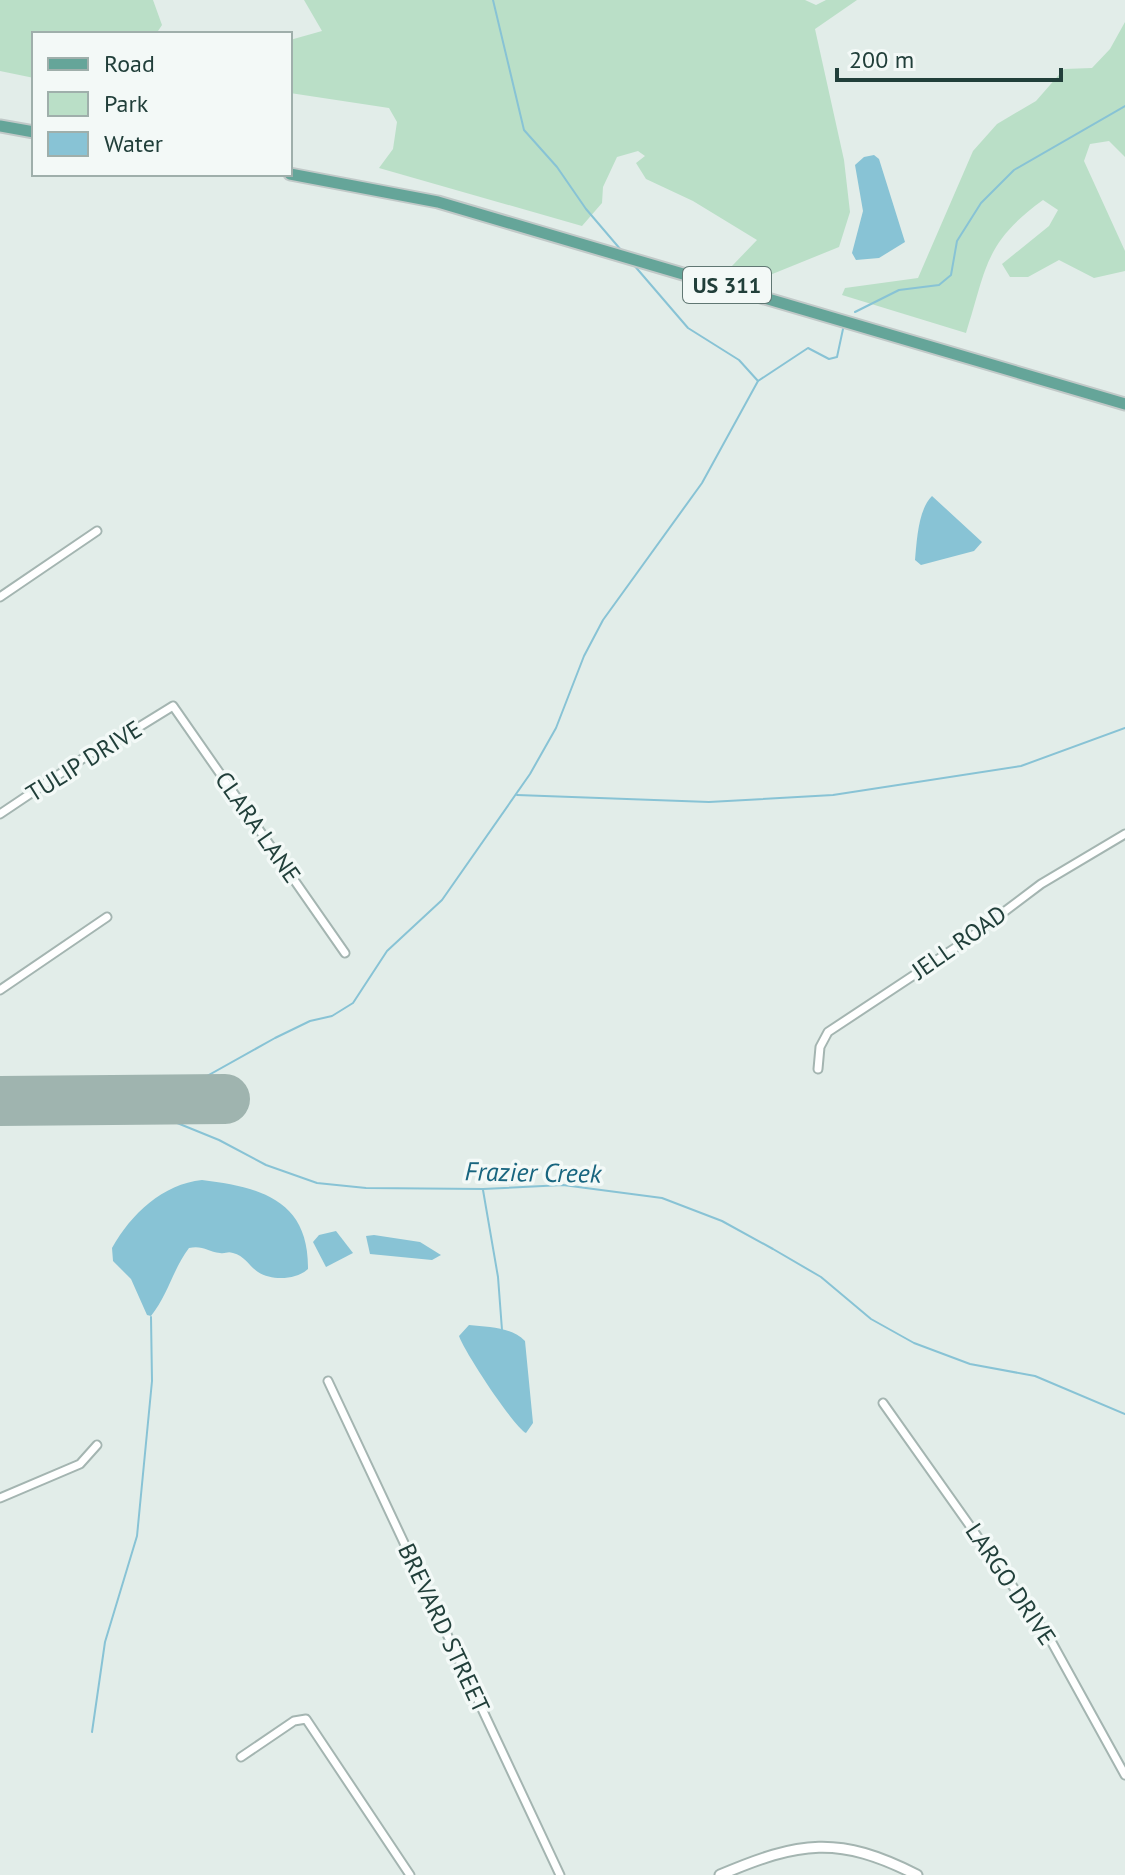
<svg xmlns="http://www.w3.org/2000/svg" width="1125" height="1875" font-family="'PT Sans',sans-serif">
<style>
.green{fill:#badfc7}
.water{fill:#88c3d5}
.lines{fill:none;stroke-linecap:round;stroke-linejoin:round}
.stream{stroke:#88c3d5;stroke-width:2}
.runway{stroke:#9fb4af;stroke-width:50}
.minor-casing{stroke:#a4b5b1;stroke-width:11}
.tertiary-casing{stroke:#a4b5b1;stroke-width:13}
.primary-casing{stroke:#c1c9c8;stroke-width:15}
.minor{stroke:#fff;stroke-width:7}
.tertiary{stroke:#fff;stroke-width:9}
.primary{stroke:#65a599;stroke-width:11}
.labels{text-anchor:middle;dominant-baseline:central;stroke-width:7;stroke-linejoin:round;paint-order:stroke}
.shield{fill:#f3f9f7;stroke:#607773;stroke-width:2}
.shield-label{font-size:22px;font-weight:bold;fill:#213f3a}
.street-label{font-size:24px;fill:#213f3a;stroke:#f3f9f7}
.water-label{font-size:26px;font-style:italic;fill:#18657f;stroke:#f3f9f7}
</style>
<rect width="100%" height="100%" fill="#e2ede9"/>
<g class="green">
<path d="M 0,0 L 153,0 L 162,25 L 156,34 L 34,34 L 34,78 L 0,71 Z"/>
<path d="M 304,0 L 805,0 L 816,5 L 826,0 L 857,0 L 815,29 L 844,160 L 850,212 L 839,247 L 765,277 L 732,266 L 757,240 L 693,201 L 646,179 L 636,163 L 645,156 L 638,151 L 617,157 L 603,187 L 602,203 L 582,226 L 379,168 L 393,149 L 397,122 L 389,108 L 290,93 L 290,40 L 322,31 Z"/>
<path d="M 1125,22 L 1125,157 L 1109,141 L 1090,144 L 1084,161 L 1125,251 L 1125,271 L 1094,278 L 1059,260 L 1028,277 L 1010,277 L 1002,264 L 1049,226 L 1058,210 L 1043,200 C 984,243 987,267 966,333 L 842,295 L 845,288 L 918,278 L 973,151 L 997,124 L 1036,101 L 1064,69 L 1092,68 L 1110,49 Z"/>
</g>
<g class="water">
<path d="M 874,155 L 879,159 L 905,242 L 879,258 L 856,260 L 852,253 L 863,211 L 855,165 L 864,157 Z"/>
<path d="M 932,496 L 982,542 L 974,551 L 921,565 L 915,560 C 917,540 918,510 932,496 Z"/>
<path d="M 202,1180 C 260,1187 309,1200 308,1269 C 296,1280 272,1281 258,1272 C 249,1266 245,1256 233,1253 C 227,1251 226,1254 220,1253 C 208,1252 203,1245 189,1248 C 173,1269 168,1295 151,1316 L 147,1315 L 131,1279 L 113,1261 L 112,1248 C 131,1214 163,1184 202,1180 Z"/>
<path d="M 336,1231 L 353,1253 L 326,1267 L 313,1242 L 319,1235 Z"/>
<path d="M 374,1235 L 420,1242 L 441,1255 L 432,1260 L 370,1254 L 366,1236 Z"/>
<path d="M 469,1325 C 489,1327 511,1327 525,1341 L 533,1423 L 526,1433 C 514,1427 465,1353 459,1336 Z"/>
</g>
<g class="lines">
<g class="stream">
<path d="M 493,0 L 524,130 L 557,167 L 586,209 L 621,250"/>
<path d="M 633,264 L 688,328 L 739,360 L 758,381"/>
<path d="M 855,312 L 899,290 L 939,285 L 951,275 L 957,241 L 981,203 L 1014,170 L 1125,106"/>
<path d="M 517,795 L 709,802 L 833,795 L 1021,766 L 1125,728"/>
<path d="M 0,1090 L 128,1103 L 219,1140 L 266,1165 L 317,1183 L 366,1188 L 483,1189 L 563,1185 L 662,1198 L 722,1221 L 773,1249 L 821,1277 L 871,1319 L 914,1343 L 970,1364 L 1035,1376 L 1125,1414"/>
<path d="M 148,1109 L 275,1038 L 310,1021 L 332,1016 L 353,1003 L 387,951 L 442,900 L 530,774 L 556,728 L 584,656 L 603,620 L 702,483 L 758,381 L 808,348 L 829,359 L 837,357 L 843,329"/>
<path d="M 483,1190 L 498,1277 L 502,1330"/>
<path d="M 92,1732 L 105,1642 L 137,1536 L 152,1381 L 151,1317"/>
</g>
<path class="runway" d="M 0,1101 L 225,1099"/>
<g class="minor-casing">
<g id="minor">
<path d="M 0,597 L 97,531"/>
<path d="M 0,814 L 94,751 L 113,743 L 173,706 L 345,953"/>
<path d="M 0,990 L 107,917"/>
<path d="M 818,1069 L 820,1047 L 828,1032 L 964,942 L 1041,884 L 1125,834"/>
<path d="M 328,1381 L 560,1875"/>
<path d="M 883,1403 L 1050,1639 L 1125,1775"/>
<path d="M 0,1498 L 80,1464 L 97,1445"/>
<path d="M 241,1757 L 294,1721 L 306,1719 L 410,1875"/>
</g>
</g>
<g class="tertiary-casing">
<path id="tertiary" d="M 720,1875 C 800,1841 838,1835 917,1875"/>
</g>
<g class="primary-casing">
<g id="primary">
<path d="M 0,126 L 34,132"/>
<path d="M 290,174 L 438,202 L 1125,404"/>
</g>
</g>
<use href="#minor" class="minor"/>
<use href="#tertiary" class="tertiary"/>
<use href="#primary" class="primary"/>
</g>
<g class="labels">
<rect class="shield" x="683" y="267" width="88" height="36" rx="6"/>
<g class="shield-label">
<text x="727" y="285">US 311</text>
</g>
<g class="street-label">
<text transform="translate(84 761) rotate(-32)">TULIP DRIVE</text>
<text transform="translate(258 827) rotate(55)">CLARA LANE</text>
<text transform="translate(959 942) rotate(-35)">JELL ROAD</text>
<text transform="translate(1011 1584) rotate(56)">LARGO DRIVE</text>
<text transform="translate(444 1628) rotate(65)">BREVARD STREET</text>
</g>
<g class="water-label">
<text transform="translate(533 1172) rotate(1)">Frazier Creek</text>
</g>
</g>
<rect x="32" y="32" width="260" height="144" fill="#f3f9f7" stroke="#9fafab" stroke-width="2"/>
<rect x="48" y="58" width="40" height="12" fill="#65a599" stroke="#9fafab" stroke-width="2"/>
<text x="104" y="72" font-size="24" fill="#213f3a">Road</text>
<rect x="48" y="92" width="40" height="24" fill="#badfc7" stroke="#9fafab" stroke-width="2"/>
<text x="104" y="112" font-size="24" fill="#213f3a">Park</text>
<rect x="48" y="132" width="40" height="24" fill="#88c3d5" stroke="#9fafab" stroke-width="2"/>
<text x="104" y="152" font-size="24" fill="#213f3a">Water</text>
<path d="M837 68v12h224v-12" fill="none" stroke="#213f3a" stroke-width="4"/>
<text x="849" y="68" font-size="24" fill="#213f3a" stroke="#f3f9f7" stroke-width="6" paint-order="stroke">200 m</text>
</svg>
